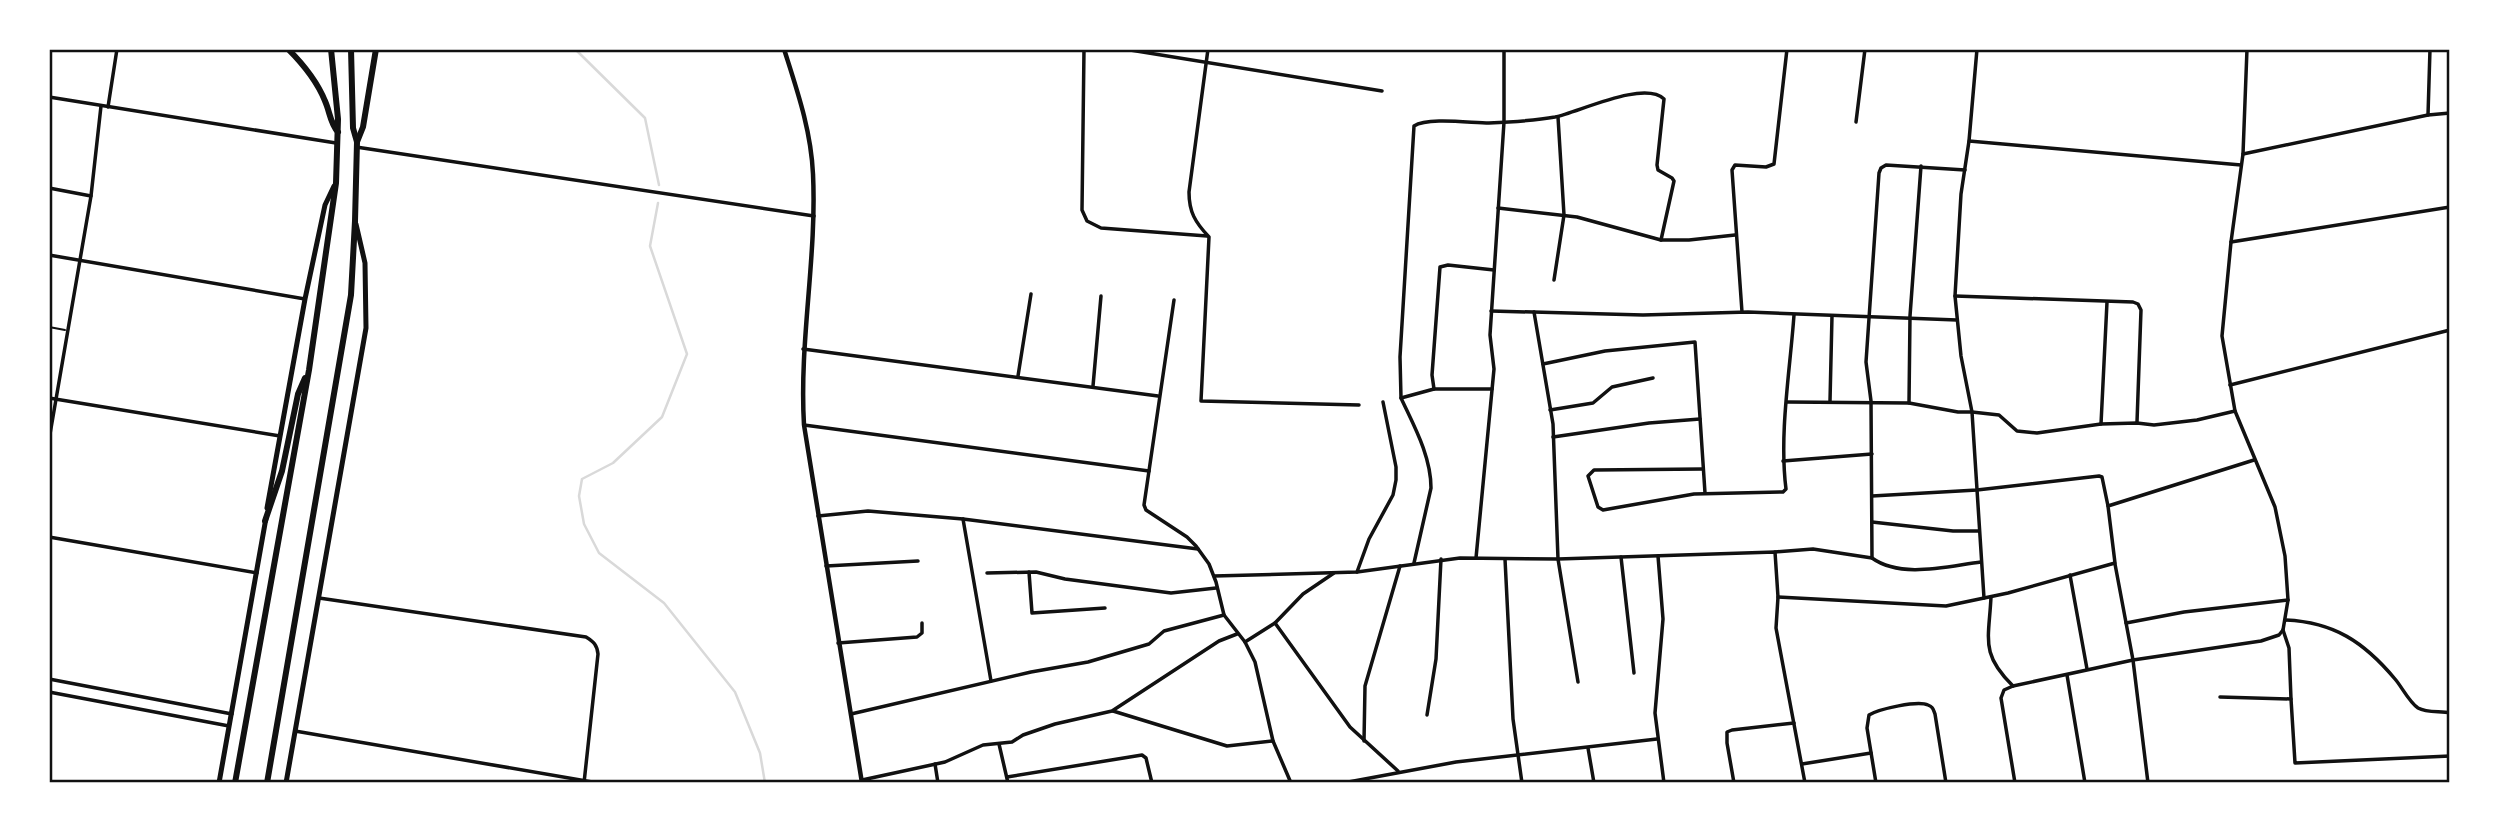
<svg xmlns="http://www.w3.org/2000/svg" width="2499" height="832" font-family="'Open Sans',sans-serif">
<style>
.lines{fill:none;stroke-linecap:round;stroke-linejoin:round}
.stream{stroke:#d9d9d9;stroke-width:2.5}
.service{stroke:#111;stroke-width:2}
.minor{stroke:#111;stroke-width:3.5}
.tertiary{stroke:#111;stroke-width:4.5}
.secondary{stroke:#111;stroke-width:5}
.trunk{stroke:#111;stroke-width:6}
.neatline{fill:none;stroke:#111;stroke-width:2.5}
</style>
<rect width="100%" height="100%" fill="#fff"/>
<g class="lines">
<g class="stream">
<path d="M 575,49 L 645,118 L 659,185"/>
<path d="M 658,203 L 650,246 L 687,354 L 662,417 L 613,463 L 582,479 L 579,496 L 584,524 L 599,553 L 664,603 L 735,692 L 760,753 L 765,783"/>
</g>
<path class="service" d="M 49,327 L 65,330"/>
<g class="minor">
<path d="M 1084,49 L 1082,210 L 1087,221 L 1101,228 L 1207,236"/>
<path d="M 1124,49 L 1382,91"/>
<path d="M 1208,49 L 1189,192 C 1189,212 1195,222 1209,237 L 1201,401 L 1359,405"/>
<path d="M 49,97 L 336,143"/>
<path d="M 108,107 L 117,49"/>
<path d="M 2428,115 L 2430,49"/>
<path d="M 1856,122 L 1865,49"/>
<path d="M 1969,141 L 2241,165"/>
<path d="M 356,147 L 814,216"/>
<path d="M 2243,154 L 2428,115 L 2450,113"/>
<path d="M 49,188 L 91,196"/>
<path d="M 1498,208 L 1577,217 L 1661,240 L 1689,240 L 1735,235"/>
<path d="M 2231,242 L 2450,207"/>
<path d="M 49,255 L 305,299"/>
<path d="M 1554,280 L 1564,215 L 1558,117"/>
<path d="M 1955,296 L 2133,302 L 2138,304 L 2141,310 L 2137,422"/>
<path d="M 1174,300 L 1144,505 L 1146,510 L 1187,537 L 1196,546 L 1209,564 L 1216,582 L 1224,615 L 1245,642 L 1255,662 L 1273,741 L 1291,783"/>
<path d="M 1491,311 L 1643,315 L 1748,312 L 1957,320"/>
<path d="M 1534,312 L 1553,424 L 1558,559 L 1578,682"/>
<path d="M 1742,312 L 1732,170 L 1735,165 L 1766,167 L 1774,164 L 1787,49"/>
<path d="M 803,349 L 1158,396"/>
<path d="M 1543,364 L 1605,351 L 1695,342 L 1705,493"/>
<path d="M 1018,376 L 1031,294"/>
<path d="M 2230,385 L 2450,330"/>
<path d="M 1093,386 L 1101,296"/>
<path d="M 1492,389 L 1434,389 L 1432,375 L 1440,267 L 1448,265 L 1494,270"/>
<path d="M 49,398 L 280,436"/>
<path d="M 1401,398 L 1434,389"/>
<path d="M 1830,401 L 1832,316"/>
<path d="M 1787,402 L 1909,403 L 1958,412 L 1972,412 L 1961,356 L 1955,296 L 1961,194 L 1969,141 L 1977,49"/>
<path d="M 1909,403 L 1910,316 L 1921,166"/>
<path d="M 1550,410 L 1593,403 L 1612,387 L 1653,378"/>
<path d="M 2101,424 L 2107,302"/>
<path d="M 804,425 L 1149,471"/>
<path d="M 1553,437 L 1649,423 L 1700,419"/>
<path d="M 49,440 L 91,196 L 101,106"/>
<path d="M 1783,461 L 1872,454"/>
<path d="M 1703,469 L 1594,470 L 1588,476 L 1598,507 L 1603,510 L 1694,494 L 1783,492 L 1786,489 C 1779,434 1790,371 1794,315"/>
<path d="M 1872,496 L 1977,490 L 2099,476 L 2102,477 L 2108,506"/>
<path d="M 818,516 L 868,511 L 963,519 L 1198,549"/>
<path d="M 963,519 L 991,681"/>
<path d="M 1872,522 L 1953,531 L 1978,531"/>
<path d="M 49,537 L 257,573"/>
<path d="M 1775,552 L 1813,549 L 1872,558 L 1871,401 L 1866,362 L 1879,173 L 1881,168 L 1886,165 L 1965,170"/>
<path d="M 1658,556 L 1663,619 L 1655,713 L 1664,783"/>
<path d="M 1621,557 L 1634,673"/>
<path d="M 1476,558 L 1494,369 L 1490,335 L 1504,122 L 1504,49"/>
<path d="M 1872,558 C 1901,579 1948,566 1981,562"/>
<path d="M 1505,559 L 1513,719 L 1522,783"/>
<path d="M 1414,563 L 1431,488 C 1431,456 1414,426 1401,398 L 1400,357 L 1414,126 C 1428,117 1471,123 1489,123 C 1511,122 1533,121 1555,117 C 1579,112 1644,80 1664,99 L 1657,165 L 1658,170 L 1672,178 L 1674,181 L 1661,240"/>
<path d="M 2115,564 L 2133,660 L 2148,783"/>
<path d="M 826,566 L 918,561"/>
<path d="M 1029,572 L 1032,613 L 1105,608"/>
<path d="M 1357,572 L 1369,539 L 1393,495 L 1396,480 L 1396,467 L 1383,402"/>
<path d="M 987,573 L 1036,572 L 1065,579 L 1171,593 L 1216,588"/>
<path d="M 2070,575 L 2087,669"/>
<path d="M 1214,576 L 1357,572 L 1460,558 L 1558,559 L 1775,552 L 1778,597 L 1776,628 L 1805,783"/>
<path d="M 1778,597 L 1946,606 L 2008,593 L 2115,563 L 2108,506 L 2254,460"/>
<path d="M 1991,597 C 1989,639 1980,654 2013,686"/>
<path d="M 319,598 L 586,637 C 594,642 597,645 598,654 L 584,783"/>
<path d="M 1984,598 L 1972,412 L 1999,415 L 2017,431 L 2037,433 L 2101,424 L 2137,423 L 2154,425 L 2197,420 L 2235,411"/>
<path d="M 2285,620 C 2334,622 2364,642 2395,679 C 2402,687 2409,702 2418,708 C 2427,713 2440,711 2450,713"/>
<path d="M 1275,623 L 1350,727 L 1398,771"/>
<path d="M 2126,623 L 2184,612 L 2288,600"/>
<path d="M 2283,630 L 2289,648 L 2291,699"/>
<path d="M 1245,642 L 1275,623 L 1303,594 L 1334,573"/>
<path d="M 838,643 L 917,637 L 922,633 L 922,623"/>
<path d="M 2067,675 L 2085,783"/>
<path d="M 49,679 L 232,714"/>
<path d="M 49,692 L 229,726"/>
<path d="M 2220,697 L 2291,699 L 2295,763 L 2450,756"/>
<path d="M 1113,711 L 1227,746 L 1273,741"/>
<path d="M 851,714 L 1031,672 L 1088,662 L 1149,644 L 1164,631 L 1224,615"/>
<path d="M 1427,715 L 1436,659 L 1441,559"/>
<path d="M 295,731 L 598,783"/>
<path d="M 1364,741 L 1365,686 L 1400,566"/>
<path d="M 999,744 L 1008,783"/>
<path d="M 1588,748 L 1594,783"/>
<path d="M 935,764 L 938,783"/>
<path d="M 1802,764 L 1871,753"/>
<path d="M 1007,777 L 1142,755 L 1146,758 L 1152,783"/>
<path d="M 862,780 L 945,762 L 983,745 L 1012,742 L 1023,735 L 1055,724 L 1112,711 L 1219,641 L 1237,634"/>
<path d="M 1343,783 L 1456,762 L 1657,739"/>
<path d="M 1734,783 L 1727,743 L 1727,732 L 1732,730 L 1794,723"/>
<path d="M 1876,783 L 1867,728 L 1869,715 C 1879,709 1918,700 1928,705 C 1933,707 1933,709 1935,714 L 1946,783"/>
<path d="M 2015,783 L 2001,698 L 2004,690 L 2013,686 L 2133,660 L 2261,641 L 2279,635 L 2283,630 L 2288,600 L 2285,556 L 2275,507 L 2235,411 L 2222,336 L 2231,242 L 2243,154 L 2247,49"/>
</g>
<path class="tertiary" d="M 784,49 C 797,90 811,130 813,174 C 817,258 799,341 804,425 L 862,783"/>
<g class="secondary">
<path d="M 267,508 L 305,299 L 325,205 L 334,186"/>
<path d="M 219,783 L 266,518"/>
<path d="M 286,783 L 366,328 L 365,263 L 356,224"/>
</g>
<g class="trunk">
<path d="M 288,49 C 303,64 317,81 325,101 C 330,112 330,123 338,132"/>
<path d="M 357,142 L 363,127 L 376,49"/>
<path d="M 265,521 L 282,471 L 298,394 L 305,378"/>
<path d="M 235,783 L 309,370 L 336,183 L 338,119 L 331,49"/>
<path d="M 267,783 L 351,295 L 355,221 L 357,142 L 353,128 L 351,49"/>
</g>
</g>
<rect width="2499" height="832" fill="none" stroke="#ffffff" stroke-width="102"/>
<rect x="51" y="51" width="2397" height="730" class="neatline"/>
</svg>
